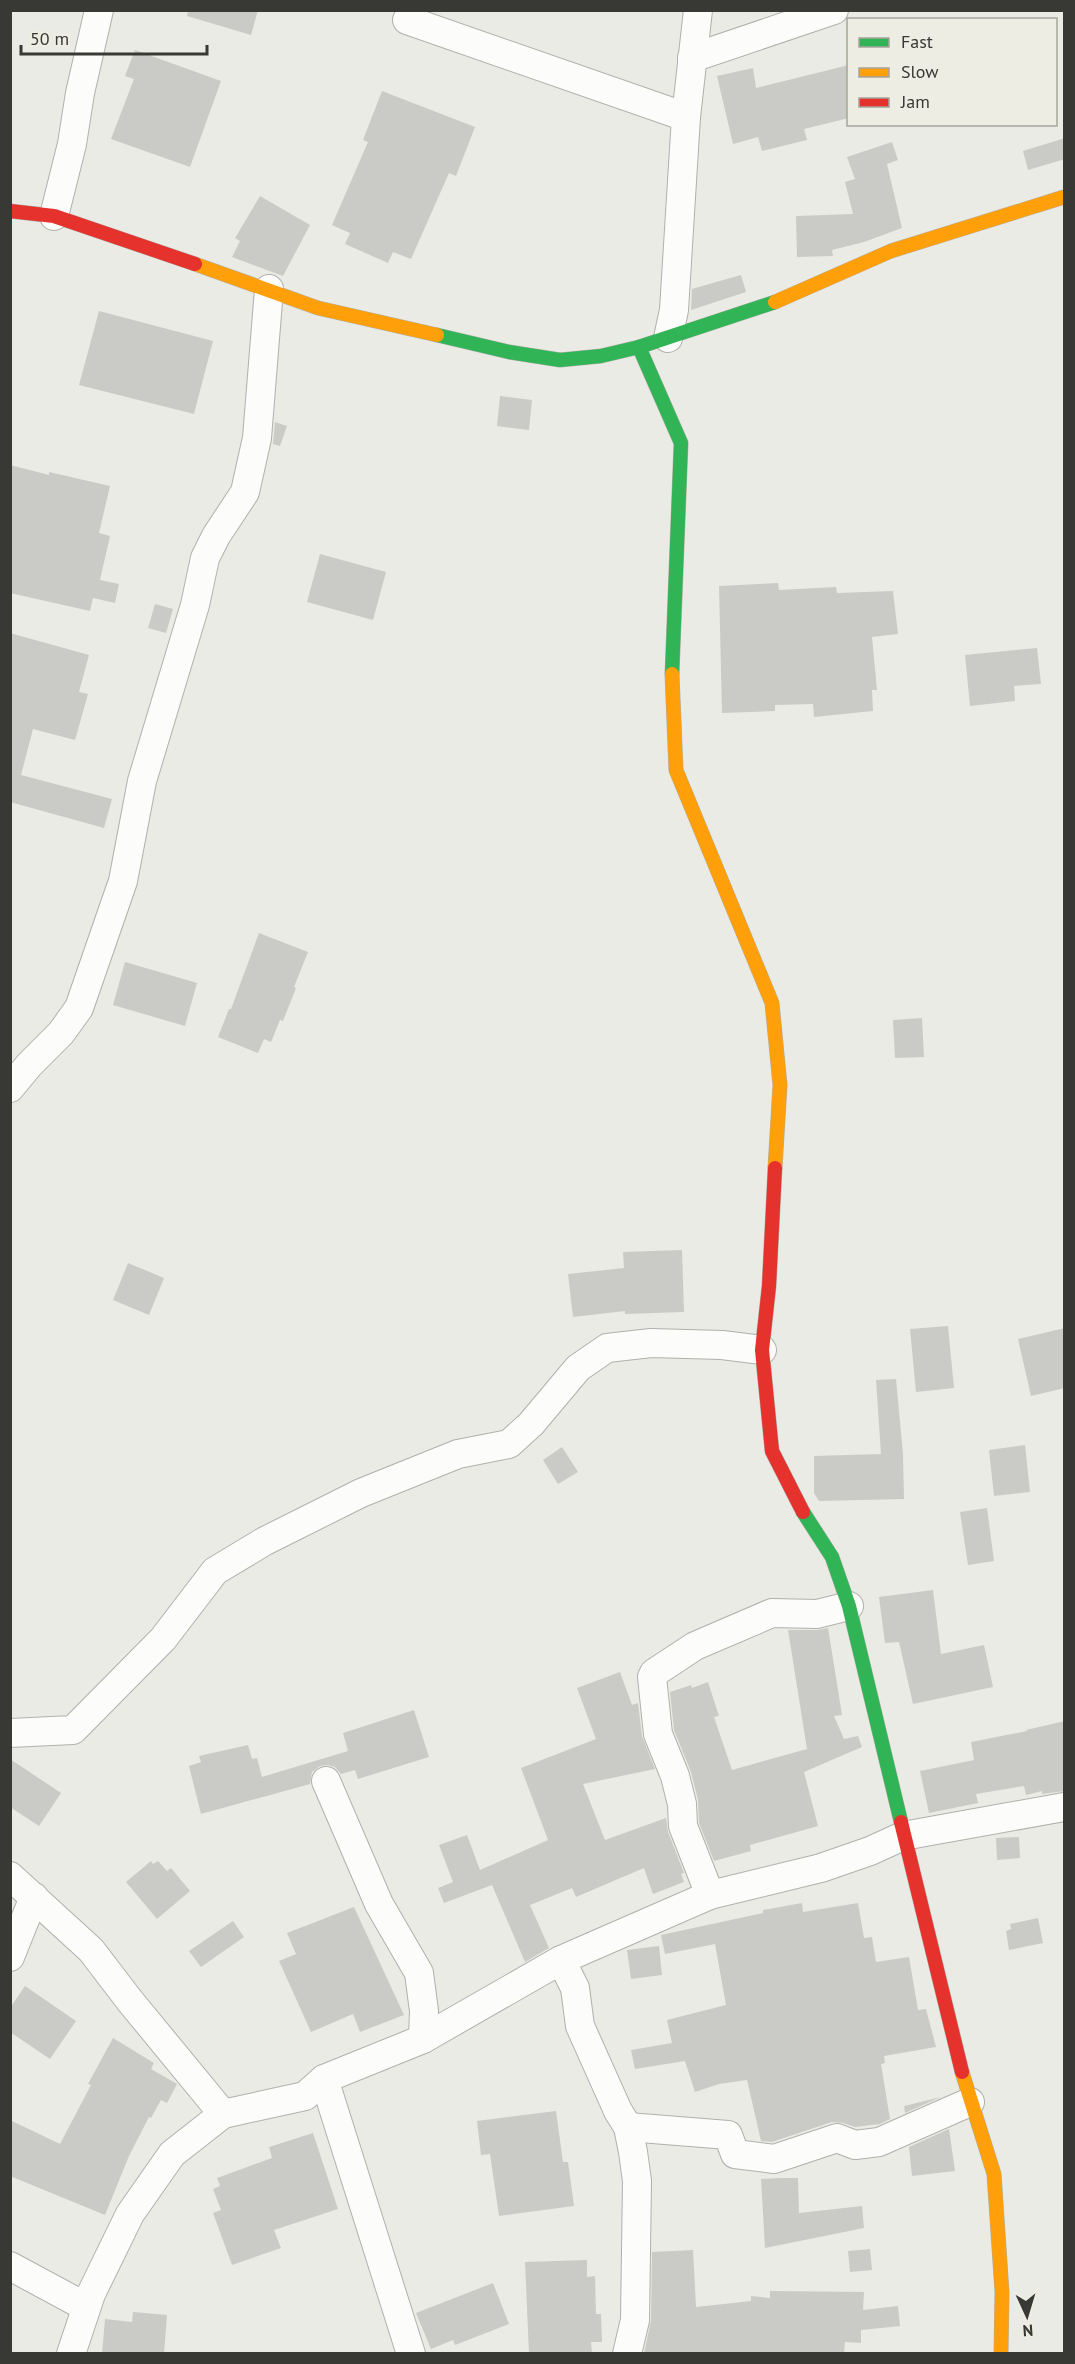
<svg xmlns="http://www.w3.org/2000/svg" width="1075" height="2364" font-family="'PT Sans',sans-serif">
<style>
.building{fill:#cacbc7}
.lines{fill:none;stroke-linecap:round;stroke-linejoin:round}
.street-casing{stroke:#b0b0ac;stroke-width:30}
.fast-casing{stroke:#b0b0ac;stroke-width:15}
.slow-casing{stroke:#b0b0ac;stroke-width:15}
.jam-casing{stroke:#b0b0ac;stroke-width:15}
.street{stroke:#fcfcfb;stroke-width:28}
.fast{stroke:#30b455;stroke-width:14}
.slow{stroke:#ff9f0a;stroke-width:14}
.jam{stroke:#e5322d;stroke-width:14}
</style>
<rect width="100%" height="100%" fill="#ebebe5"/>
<g class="building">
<path d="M 188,10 L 258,10 L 251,35 L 187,16 Z"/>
<path d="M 135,50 L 221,81 L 190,167 L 111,139 L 134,79 L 125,76 Z"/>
<path d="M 849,65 L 849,118 L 804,129 L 807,140 L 762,151 L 758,137 L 733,144 L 717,76 L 753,68 L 756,88 Z"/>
<path d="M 382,91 L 475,127 L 456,176 L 449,173 L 411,259 L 393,252 L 388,263 L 345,244 L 350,233 L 332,225 L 368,142 L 363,140 Z"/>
<path d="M 1065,138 L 1065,159 L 1028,170 L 1023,151 Z"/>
<path d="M 892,142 L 898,160 L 887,164 L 902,228 L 864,242 L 832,250 L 833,256 L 797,257 L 796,216 L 853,214 L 845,182 L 855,179 L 847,157 Z"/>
<path d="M 260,196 L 310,225 L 283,276 L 232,257 L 240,241 L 235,238 Z"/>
<path d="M 741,275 L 746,292 L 691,310 L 692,289 Z"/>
<path d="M 99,311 L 213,341 L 194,414 L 79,385 Z"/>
<path d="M 500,396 L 532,400 L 529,430 L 497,426 Z"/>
<path d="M 275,422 L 287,426 L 280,446 L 273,444 Z"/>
<path d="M 10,465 L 49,475 L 49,472 L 110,486 L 99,533 L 110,536 L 100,580 L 119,584 L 115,603 L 93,598 L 90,611 L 10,593 Z"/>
<path d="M 320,554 L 386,572 L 373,620 L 307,602 Z"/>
<path d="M 778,583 L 779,590 L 836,587 L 837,593 L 893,591 L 898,634 L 872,637 L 877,690 L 872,690 L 873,711 L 814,717 L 813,704 L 775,705 L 775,711 L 722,713 L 719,586 Z"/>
<path d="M 155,604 L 173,609 L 166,633 L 148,628 Z"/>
<path d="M 10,633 L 89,655 L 79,692 L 88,694 L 75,740 L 33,729 L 21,775 L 112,799 L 104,828 L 10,802 Z"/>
<path d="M 1037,648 L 1041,684 L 1014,686 L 1015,701 L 970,706 L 965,655 Z"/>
<path d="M 259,933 L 308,952 L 294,987 L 296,988 L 283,1021 L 280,1020 L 271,1042 L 264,1039 L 258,1053 L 218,1037 L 229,1009 L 231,1009 Z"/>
<path d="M 125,962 L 197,983 L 185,1026 L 113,1005 Z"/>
<path d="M 922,1018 L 924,1057 L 895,1058 L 893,1020 Z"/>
<path d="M 682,1250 L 684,1312 L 625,1314 L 625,1311 L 573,1317 L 568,1274 L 624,1268 L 623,1252 Z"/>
<path d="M 128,1263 L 164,1278 L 149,1315 L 113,1300 Z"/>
<path d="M 948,1326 L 954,1388 L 916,1392 L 910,1329 Z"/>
<path d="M 1065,1328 L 1065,1388 L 1031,1396 L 1018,1339 Z"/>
<path d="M 896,1379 L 903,1454 L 904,1499 L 819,1501 L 814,1493 L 814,1456 L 881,1454 L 876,1380 Z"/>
<path d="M 1025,1445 L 1030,1492 L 994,1496 L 989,1450 Z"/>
<path d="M 562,1447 L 578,1472 L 558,1484 L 543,1460 Z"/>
<path d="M 987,1508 L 994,1561 L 968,1565 L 960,1512 Z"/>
<path d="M 933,1590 L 941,1654 L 984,1645 L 993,1687 L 913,1704 L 899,1642 L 885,1643 L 879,1597 Z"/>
<path d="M 828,1628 L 842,1715 L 834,1716 L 844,1739 L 858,1736 L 862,1747 L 804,1772 L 818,1826 L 750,1845 L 751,1851 L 714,1861 L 699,1823 L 698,1800 L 691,1772 L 674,1730 L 670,1692 L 691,1685 L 692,1688 L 708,1682 L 719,1716 L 714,1717 L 732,1770 L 807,1749 L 788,1630 L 817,1630 Z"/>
<path d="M 620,1672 L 632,1705 L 638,1703 L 642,1736 L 655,1769 L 583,1784 L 605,1840 L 666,1818 L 668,1832 L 684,1873 L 681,1874 L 684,1882 L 653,1894 L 644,1868 L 576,1897 L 572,1888 L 530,1905 L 549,1948 L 525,1962 L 492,1885 L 444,1903 L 438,1888 L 453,1882 L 439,1845 L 467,1835 L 480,1870 L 548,1840 L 521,1768 L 596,1739 L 577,1688 Z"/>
<path d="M 414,1710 L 429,1757 L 358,1779 L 355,1770 L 341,1774 L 335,1767 L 328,1765 L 320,1766 L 312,1772 L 310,1784 L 201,1814 L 189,1766 L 201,1762 L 199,1756 L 248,1745 L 252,1759 L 257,1758 L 262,1777 L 348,1751 L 343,1733 Z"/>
<path d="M 1065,1721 L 1065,1791 L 1042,1794 L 1042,1791 L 1026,1795 L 1024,1786 L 976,1794 L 978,1803 L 929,1813 L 920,1771 L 974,1760 L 971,1742 L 1027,1731 L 1026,1730 Z"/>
<path d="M 10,1759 L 61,1793 L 39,1826 L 10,1807 Z"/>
<path d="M 1019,1837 L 1020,1858 L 997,1860 L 996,1838 Z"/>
<path d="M 151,1861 L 153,1864 L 158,1861 L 167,1871 L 171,1868 L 190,1891 L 157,1919 L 126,1882 Z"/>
<path d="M 802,1903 L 803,1912 L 858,1903 L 864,1938 L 872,1937 L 876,1962 L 909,1957 L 918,2010 L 926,2009 L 936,2047 L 884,2056 L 885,2063 L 881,2064 L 890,2119 L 880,2124 L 855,2127 L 843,2123 L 832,2122 L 772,2142 L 761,2141 L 747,2080 L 719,2084 L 695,2092 L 685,2061 L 635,2069 L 631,2050 L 672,2043 L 667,2020 L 726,2005 L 715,1944 L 665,1954 L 661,1935 L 763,1913 L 763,1910 Z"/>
<path d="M 354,1907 L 404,2015 L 360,2032 L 353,2014 L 311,2032 L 279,1961 L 296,1954 L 287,1933 Z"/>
<path d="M 1038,1918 L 1043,1943 L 1009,1950 L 1006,1931 L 1011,1929 L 1010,1924 Z"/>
<path d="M 233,1921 L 244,1937 L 201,1967 L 189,1951 Z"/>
<path d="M 659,1946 L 662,1975 L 631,1979 L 627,1950 Z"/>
<path d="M 25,1986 L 76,2021 L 50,2059 L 10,2032 L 10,2008 Z"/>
<path d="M 113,2038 L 154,2063 L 151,2069 L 177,2084 L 167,2103 L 161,2100 L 151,2118 L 149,2117 L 129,2156 L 105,2215 L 10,2176 L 10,2120 L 60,2144 L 91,2085 L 88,2084 Z"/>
<path d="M 941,2097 L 905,2113 L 904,2106 Z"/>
<path d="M 556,2111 L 563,2162 L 568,2162 L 574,2206 L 499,2216 L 490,2154 L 481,2155 L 477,2121 Z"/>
<path d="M 949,2129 L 955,2171 L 912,2176 L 909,2147 Z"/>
<path d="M 313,2133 L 338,2209 L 274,2230 L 281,2248 L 232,2265 L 213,2213 L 221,2210 L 213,2189 L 220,2186 L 217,2178 L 272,2158 L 269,2147 Z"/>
<path d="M 780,2178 L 798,2178 L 799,2213 L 862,2206 L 864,2228 L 765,2248 L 761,2179 Z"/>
<path d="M 870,2249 L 872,2270 L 850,2272 L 848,2251 Z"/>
<path d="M 693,2250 L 696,2307 L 751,2301 L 751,2296 L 770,2298 L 770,2291 L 864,2292 L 863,2310 L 898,2306 L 900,2326 L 861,2330 L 861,2343 L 845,2342 L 844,2354 L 644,2354 L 651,2320 L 652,2252 Z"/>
<path d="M 587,2260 L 587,2277 L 595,2276 L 596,2314 L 601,2314 L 602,2342 L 591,2342 L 592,2354 L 529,2354 L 525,2262 Z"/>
<path d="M 493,2283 L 509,2324 L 455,2345 L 453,2340 L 431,2349 L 416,2313 Z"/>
<path d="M 133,2312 L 167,2315 L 164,2354 L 102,2354 L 105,2319 L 132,2322 Z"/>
</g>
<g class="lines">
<g class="street-casing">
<g id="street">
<path d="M 407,20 L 686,117"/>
<path d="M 692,58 L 834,10"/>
<path d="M 54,216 L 72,144 L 80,93 L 99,10"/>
<path d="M 668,338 L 674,310 L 686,117 L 698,10"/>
<path d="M 10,1088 L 29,1065 L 61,1033 L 79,1008 L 123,881 L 142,781 L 195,605 L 205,558 L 216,536 L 245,492 L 257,438 L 269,289"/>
<path d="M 10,1733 L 73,1730 L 163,1639 L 215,1571 L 265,1541 L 361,1493 L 458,1454 L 509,1444 L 531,1424 L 578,1368 L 607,1348 L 651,1343 L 722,1345 L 762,1350"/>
<path d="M 326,1781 L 379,1904 L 419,1973 L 424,2011 L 423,2039"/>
<path d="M 10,1876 L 91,1950 L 130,2001 L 223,2114"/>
<path d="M 710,1895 L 683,1826 L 682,1804 L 675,1776 L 658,1734 L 652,1677 L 654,1673 L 695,1646 L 772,1613 L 817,1614 L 849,1606"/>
<path d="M 10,1957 L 34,1897"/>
<path d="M 561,1960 L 575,1988 L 580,2026 L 618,2111 L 628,2127 L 633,2152 L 637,2181 L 635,2320 L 627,2354"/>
<path d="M 324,2079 L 411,2354"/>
<path d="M 628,2127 L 728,2135 L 735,2154 L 774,2159 L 837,2138 L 855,2145 L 879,2142 L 970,2102"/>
<path d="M 10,2266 L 86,2307"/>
<path d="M 71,2354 L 91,2294 L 130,2214 L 172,2154 L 223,2114 L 305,2096 L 324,2079 L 423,2039 L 561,1960 L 710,1895 L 821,1868 L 870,1851 L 903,1836 L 1064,1807"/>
</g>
</g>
<g class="fast-casing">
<g id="fast">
<path d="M 437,335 L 509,352 L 560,360 L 601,356 L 639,347 L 775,302"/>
<path d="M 639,347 L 681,443 L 672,674"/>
<path d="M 803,1512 L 832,1557 L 849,1606 L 901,1822"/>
</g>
</g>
<g class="slow-casing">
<g id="slow">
<path d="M 195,264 L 318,308 L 437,335"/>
<path d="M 775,302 L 891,251 L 1064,197"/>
<path d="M 672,674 L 676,770 L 772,1003 L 780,1085 L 775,1168"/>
<path d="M 962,2072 L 994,2174 L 1002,2292 L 1001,2354"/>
</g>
</g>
<g class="jam-casing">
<g id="jam">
<path d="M 10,211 L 54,216 L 195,264"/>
<path d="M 775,1168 L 769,1286 L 762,1350 L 772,1451 L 803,1512"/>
<path d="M 901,1822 L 962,2072"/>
</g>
</g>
<use href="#street" class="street"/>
<use href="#fast" class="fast"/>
<use href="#slow" class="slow"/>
<use href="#jam" class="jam"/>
</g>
<rect width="1075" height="2364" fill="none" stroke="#383834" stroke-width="24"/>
<rect x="847" y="18" width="210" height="108" fill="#edede3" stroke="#a5a59d" stroke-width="1.5"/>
<rect x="859" y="38" width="30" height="9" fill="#30b455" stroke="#a5a59d" stroke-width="1.5"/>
<text x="901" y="48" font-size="18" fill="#383834">Fast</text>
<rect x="859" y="68" width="30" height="9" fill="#ff9f0a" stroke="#a5a59d" stroke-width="1.5"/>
<text x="901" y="78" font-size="18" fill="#383834">Slow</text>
<rect x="859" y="98" width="30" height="9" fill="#e5322d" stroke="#a5a59d" stroke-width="1.5"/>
<text x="901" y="108" font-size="18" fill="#383834">Jam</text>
<g transform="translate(1027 2316) rotate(176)" stroke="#edede3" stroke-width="4.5" paint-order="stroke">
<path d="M0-4.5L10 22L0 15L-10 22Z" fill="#383834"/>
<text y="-9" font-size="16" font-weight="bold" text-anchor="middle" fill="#383834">N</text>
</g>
<path d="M21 45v9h186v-9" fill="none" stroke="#383834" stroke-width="3"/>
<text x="30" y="45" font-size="18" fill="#383834" stroke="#edede3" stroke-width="4.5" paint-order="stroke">50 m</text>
</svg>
